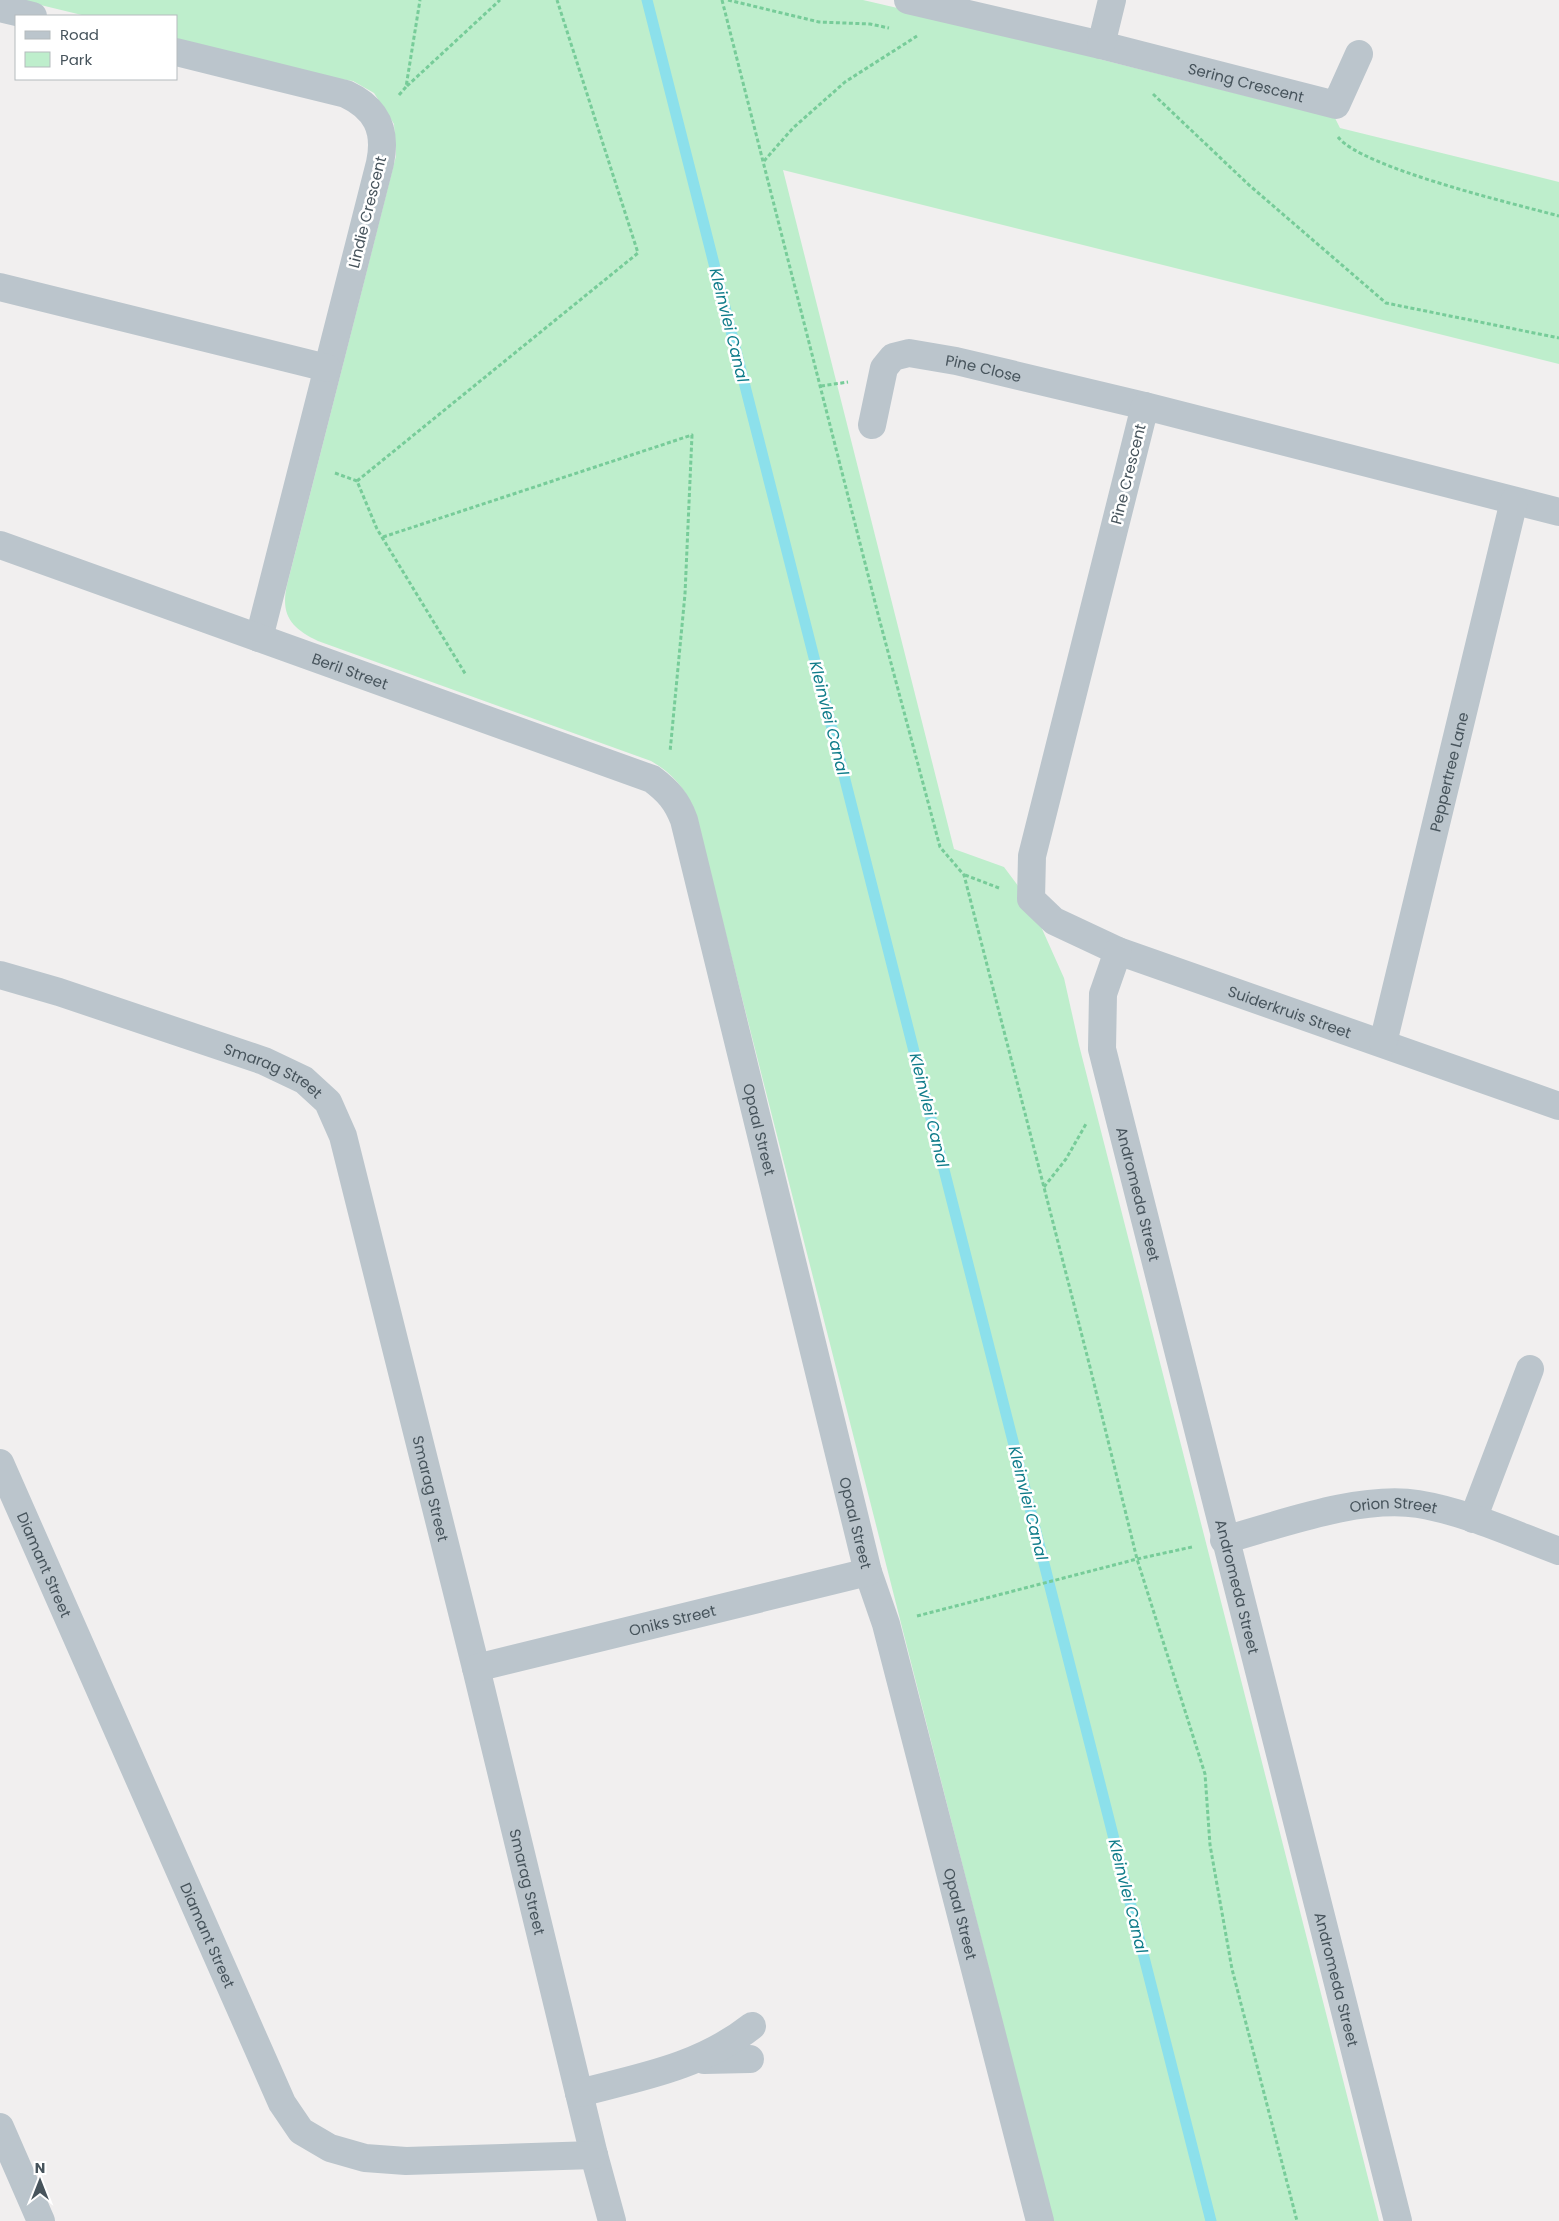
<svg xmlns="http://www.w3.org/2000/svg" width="1559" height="2221" font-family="Poppins,sans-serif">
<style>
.green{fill:#beeecc}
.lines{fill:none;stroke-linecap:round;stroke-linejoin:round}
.stream{stroke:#8ce0eb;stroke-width:11}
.path{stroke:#7c9;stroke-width:3;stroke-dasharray:4 2.5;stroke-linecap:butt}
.minor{stroke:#bbc5cc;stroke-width:28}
.labels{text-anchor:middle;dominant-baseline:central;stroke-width:5;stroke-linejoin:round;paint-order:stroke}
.street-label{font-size:15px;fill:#47545c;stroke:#fff}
.water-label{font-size:16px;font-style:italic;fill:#0f7c8a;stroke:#fff}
</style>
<rect width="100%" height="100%" fill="#f1efef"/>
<path class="green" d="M 20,0 L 863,0 L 1091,53 L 1099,59 L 1335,118 L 1340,128 L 1559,182 L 1559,364 L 783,170 L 954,849 L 1004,867 L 1030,902 L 1064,978 L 1079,1045 L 1379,2221 L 1053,2221 L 694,809 C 684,787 672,773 651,761 L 318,641 C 292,628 280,616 287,585 L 396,156 L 394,124 L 374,93 L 353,81 L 327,77 L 176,39 L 176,16 L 86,16 Z"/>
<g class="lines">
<path class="stream" d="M 647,0 L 1211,2221"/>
<g class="path">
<path d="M 722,0 L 879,618 L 940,847 L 964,875 L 1090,1367 L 1137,1559 L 1205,1774 L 1210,1845 L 1232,1969 L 1297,2221"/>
<path d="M 728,0 L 819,22 L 870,24 L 889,28"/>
<path d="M 407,86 L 500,0"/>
<path d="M 1153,94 L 1249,185 L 1386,303 L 1559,338"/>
<path d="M 399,95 L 406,87 L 420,0"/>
<path d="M 1338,137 C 1362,168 1515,204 1559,216"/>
<path d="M 764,161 L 793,128 L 845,82 L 917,36"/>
<path d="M 821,386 L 848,382"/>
<path d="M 335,473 L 357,481 L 377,529 L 466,675"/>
<path d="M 357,481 L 638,253 L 557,0"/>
<path d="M 383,537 L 692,435 L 685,594 L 670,752"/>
<path d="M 965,875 L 999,888"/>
<path d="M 1044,1187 L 1066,1159 L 1086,1124"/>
<path d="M 917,1616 L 1137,1559 L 1192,1547"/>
</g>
<g class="minor">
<path id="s1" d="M 908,0 L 1101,45 L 1336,105 L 1359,54"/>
<path d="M 0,8 L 33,16"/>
<path d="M 1101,45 L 1112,0"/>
<path d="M 176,52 L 346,94 C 376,108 387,130 380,163 L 259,638"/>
<path d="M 0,287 L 327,368"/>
<path id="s2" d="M 872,425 L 884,368 L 893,357 L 909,353 L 956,361 L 1145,406"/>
<path id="s3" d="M 1559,512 L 1145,406 L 1032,856 L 1031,899 L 1054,921 L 1118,951 L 1559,1106"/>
<path id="s4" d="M 0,545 L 652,779 C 668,791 677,801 684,820 L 868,1572 L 886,1624 L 1040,2221"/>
<path id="s5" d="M 1118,951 L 1103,994 L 1102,1049 L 1398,2221"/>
<path id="s6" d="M 0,975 L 59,992 L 264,1061 L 304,1080 L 328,1102 L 343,1136 L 476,1668 L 594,2155 L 612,2221"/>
<path id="s7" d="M 1383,1043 L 1514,501"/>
<path id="s8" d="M 0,1463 L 282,2103 L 301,2131 L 330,2148 L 365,2158 L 406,2161 L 594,2155"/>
<path d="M 1473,1519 L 1530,1369"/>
<path id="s9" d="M 1224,1540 C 1282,1524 1360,1495 1418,1504 C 1467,1512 1513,1534 1559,1551"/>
<path id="s10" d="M 476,1668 L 868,1572"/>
<path d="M 704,2060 L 750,2059"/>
<path d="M 579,2093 C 641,2077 700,2067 752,2026"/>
<path d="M 0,2127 L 41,2221"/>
</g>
</g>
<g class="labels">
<g class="street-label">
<text stroke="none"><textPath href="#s1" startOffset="348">Sering Crescent</textPath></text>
<text transform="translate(367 212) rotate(-76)">Lindie Crescent</text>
<text stroke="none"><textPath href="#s2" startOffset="165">Pine Close</textPath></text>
<text transform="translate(1128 474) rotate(-76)">Pine Crescent</text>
<text stroke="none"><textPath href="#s4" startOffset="372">Beril Street</textPath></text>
<text stroke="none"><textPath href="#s7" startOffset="279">Peppertree Lane</textPath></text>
<text stroke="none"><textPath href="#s3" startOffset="1219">Suiderkruis Street</textPath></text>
<text stroke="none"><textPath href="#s6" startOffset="290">Smarag Street</textPath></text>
<text stroke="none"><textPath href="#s4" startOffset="1064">Opaal Street</textPath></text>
<text stroke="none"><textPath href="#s5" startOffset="250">Andromeda Street</textPath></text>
<text stroke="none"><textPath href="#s6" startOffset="755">Smarag Street</textPath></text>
<text stroke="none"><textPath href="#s9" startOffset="174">Orion Street</textPath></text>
<text stroke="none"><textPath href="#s4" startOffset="1469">Opaal Street</textPath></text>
<text stroke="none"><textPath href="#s8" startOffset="111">Diamant Street</textPath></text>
<text stroke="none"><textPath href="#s5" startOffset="655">Andromeda Street</textPath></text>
<text stroke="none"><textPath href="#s10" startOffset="202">Oniks Street</textPath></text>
<text stroke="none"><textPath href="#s6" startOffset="1160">Smarag Street</textPath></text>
<text stroke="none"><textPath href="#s4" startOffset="1874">Opaal Street</textPath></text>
<text stroke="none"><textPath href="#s8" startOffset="516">Diamant Street</textPath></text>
<text stroke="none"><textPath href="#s5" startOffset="1060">Andromeda Street</textPath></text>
</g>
<g class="water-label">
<text transform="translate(729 325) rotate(76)">Kleinvlei Canal</text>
<text transform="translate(829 718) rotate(76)">Kleinvlei Canal</text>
<text transform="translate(929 1110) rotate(76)">Kleinvlei Canal</text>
<text transform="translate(1028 1503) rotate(76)">Kleinvlei Canal</text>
<text transform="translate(1128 1896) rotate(76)">Kleinvlei Canal</text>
</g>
</g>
<rect x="15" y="15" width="162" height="65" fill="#ffffff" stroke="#b5bbbe"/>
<rect x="25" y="31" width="25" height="8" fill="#bbc5cc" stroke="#b5bbbe"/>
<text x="60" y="40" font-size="15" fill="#47545c">Road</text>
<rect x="25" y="52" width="25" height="15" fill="#beeecc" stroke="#b5bbbe"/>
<text x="60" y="65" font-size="15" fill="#47545c">Park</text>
<g transform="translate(40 2181)" stroke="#ffffff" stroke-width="4" paint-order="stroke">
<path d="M0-4L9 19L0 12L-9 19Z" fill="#47545c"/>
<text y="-8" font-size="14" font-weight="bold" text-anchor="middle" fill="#47545c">N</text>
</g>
</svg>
